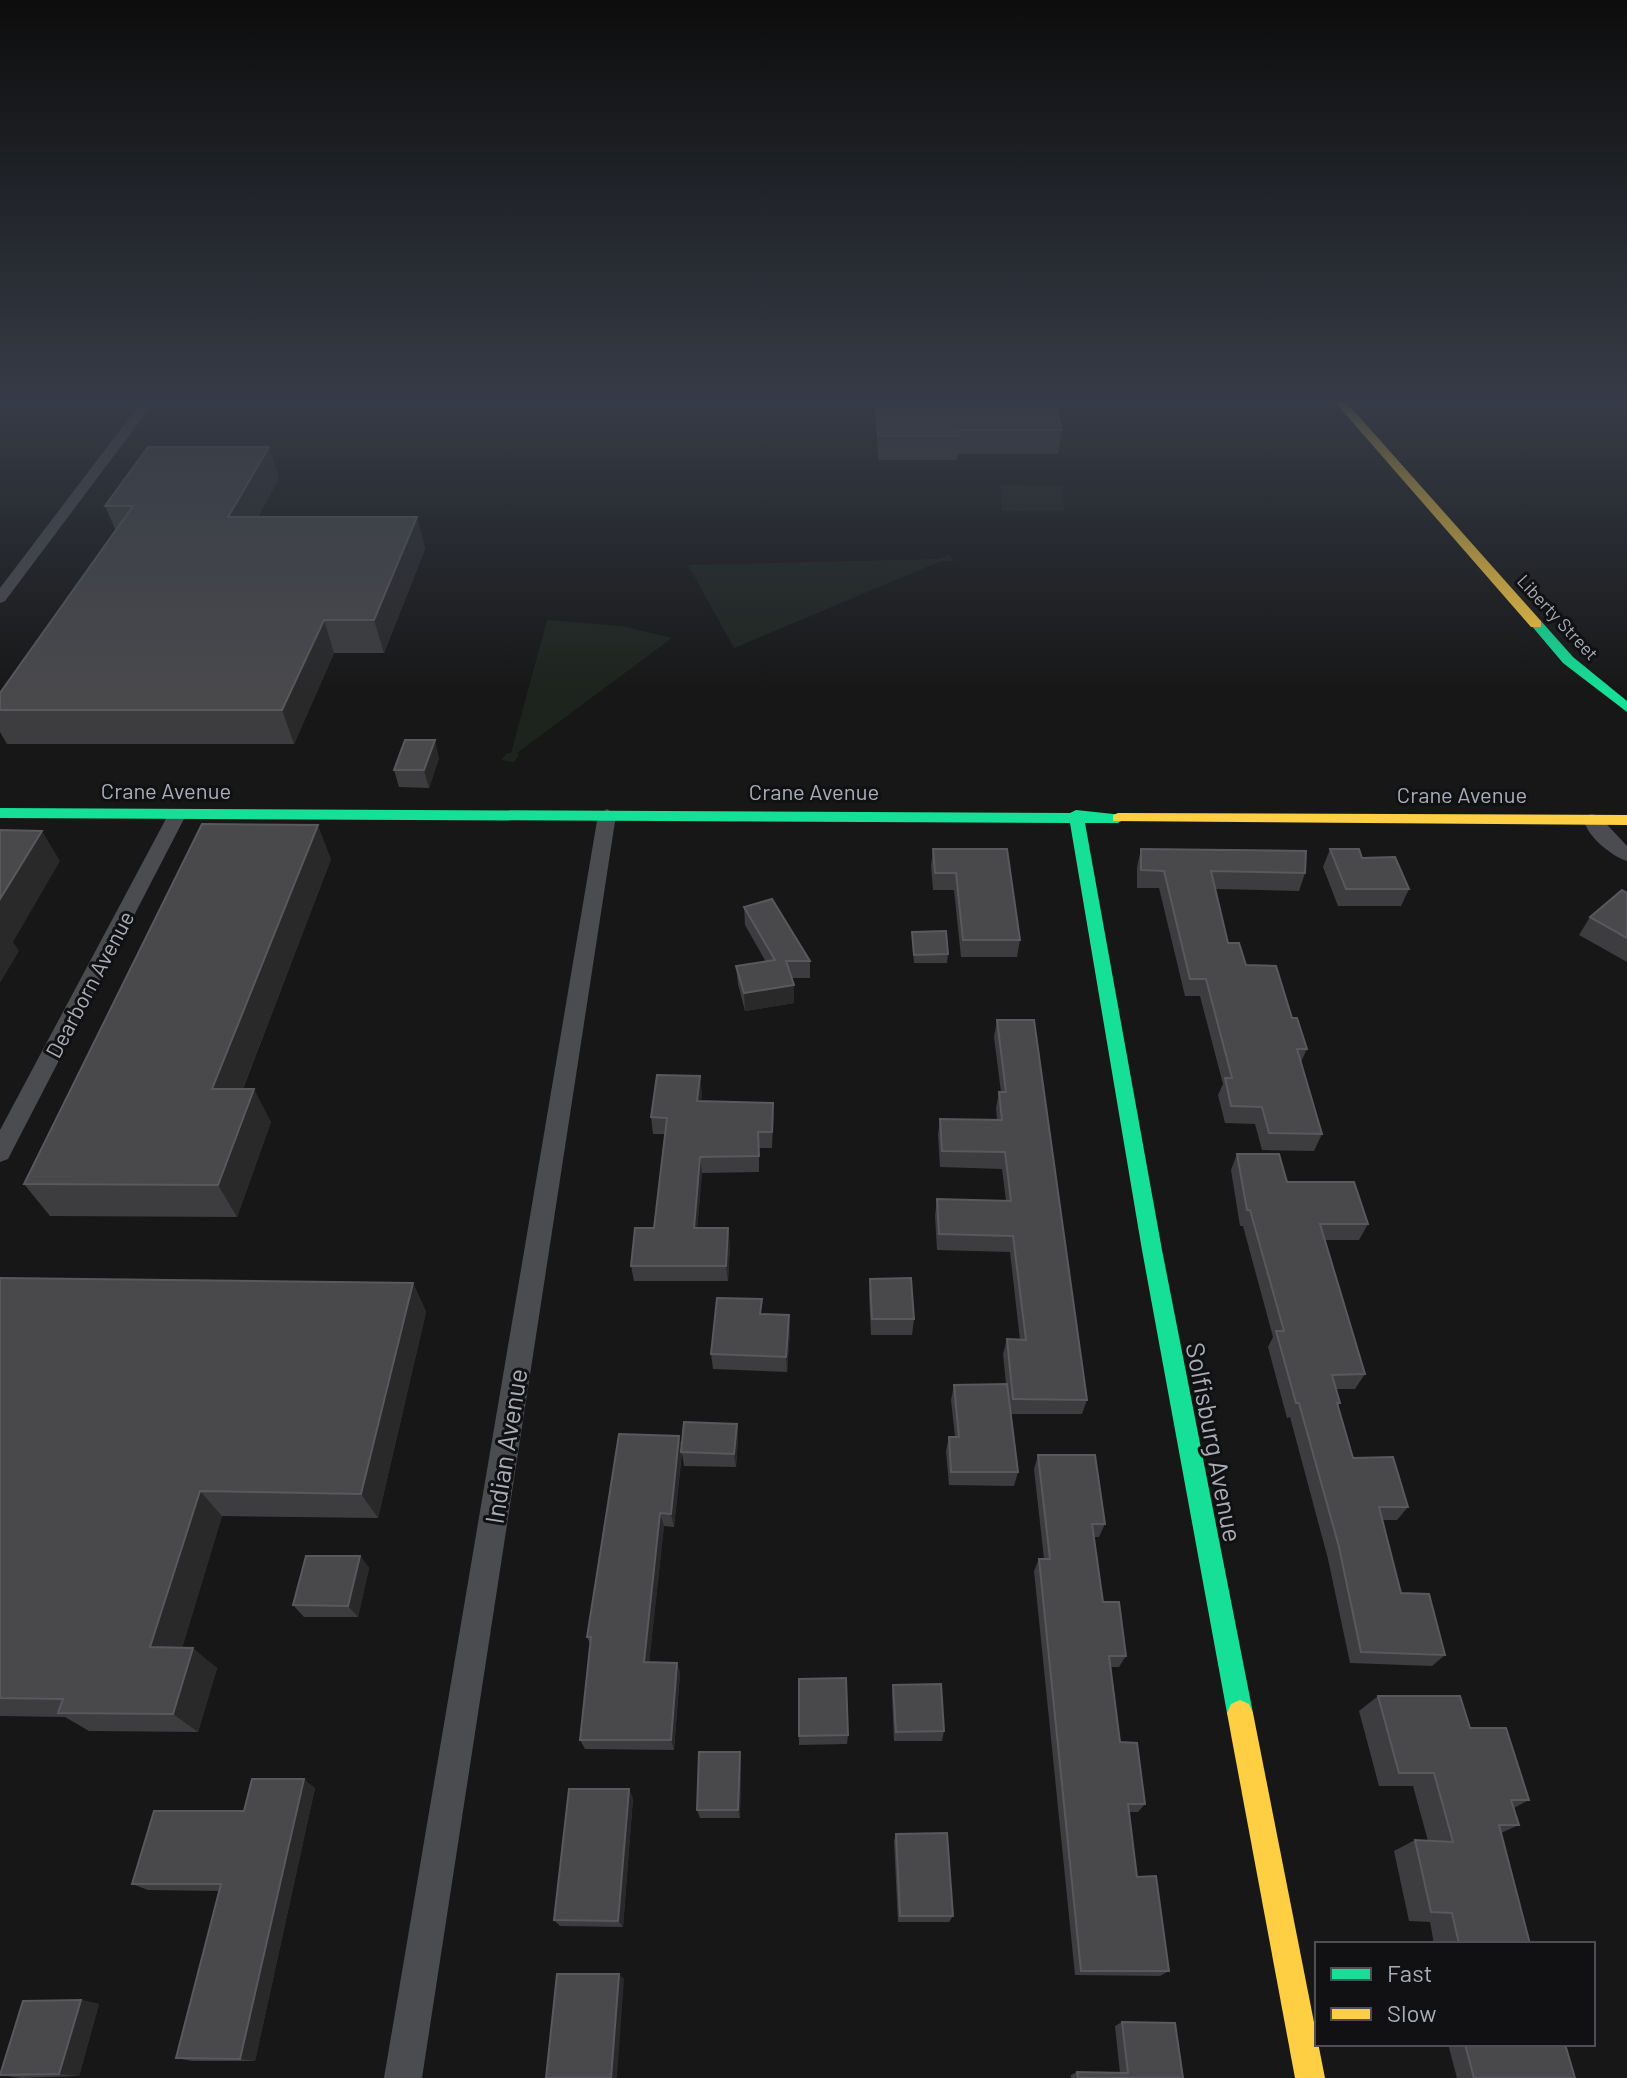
<svg xmlns="http://www.w3.org/2000/svg" width="1627" height="2078" font-family="Barlow,sans-serif">
<style>
.green{fill:#1d241e}
.lines{fill:none;stroke-linecap:round;stroke-linejoin:round}
.street{fill:#4b4c50;fill-rule:evenodd}
.fast{fill:#16e098;fill-rule:evenodd}
.slow{fill:#ffcf43;fill-rule:evenodd}
.wall{fill:#3d3d3f}
.shaded-wall{fill:#29292a}
.building{fill:#49494c;stroke:#58595d;stroke-width:2}
.labels{text-anchor:middle;dominant-baseline:central;stroke-width:6;stroke-linejoin:round;paint-order:stroke}
.far-street-label{font-size:18px;fill:#a8adb8;stroke:#111113}
.street-label{font-size:22px;fill:#a8adb8;stroke:#111113}
.near-street-label{font-size:26px;fill:#a8adb8;stroke:#111113}
</style>
<rect width="100%" height="100%" fill="#171717"/>
<g class="green">
<path d="M 1000,485 L 1063,486 L 1064,511 L 1002,511 Z"/>
<path d="M 949,555 L 953,561 L 941,561 L 734,648 L 688,565 L 939,559 Z"/>
<path d="M 547,620 L 622,626 L 672,638 L 517,753 L 519,755 L 514,762 L 501,760 L 507,753 L 511,753 Z"/>
</g>
<g class="lines">
<g class="street">
<path d="M 142,401 L 155,401 L 5,601 L 0,603 L 0,588 Z"/>
<path d="M 177,809 L 186,815 L 8,1159 L 0,1162 L 0,1130 L 168,815 Z"/>
<path d="M 607,809 L 616,815 L 422,2078 L 384,2078 L 598,815 Z"/>
<path d="M 1592,814 L 1599,816 L 1627,846 L 1627,861 C 1612,857 1580,831 1585,816 Z"/>
</g>
<g class="fast">
<path d="M 1536,620 L 1541,621 L 1573,657 L 1627,701 L 1627,712 L 1563,663 L 1530,624 Z"/>
<path d="M 0,808 L 1070,813 L 1076,810 L 1123,815 L 1126,818 L 1118,823 L 1085,823 L 1162,1250 L 1253,1713 L 1249,1722 L 1240,1726 L 1231,1722 L 1227,1713 L 1142,1250 L 1070,823 L 0,818 Z"/>
</g>
<g class="slow">
<path d="M 1334,401 L 1345,401 L 1541,621 L 1541,627 L 1531,627 Z"/>
<path d="M 1118,813 L 1627,815 L 1627,825 L 1113,821 L 1113,815 Z"/>
<path d="M 1240,1700 L 1249,1704 L 1253,1713 L 1325,2078 L 1295,2078 L 1227,1713 L 1231,1704 Z"/>
</g>
</g>
<g class="wall">
<path d="M 875,401 L 1054,401 L 1062,430 L 1058,454 L 958,454 L 957,460 L 878,460 Z"/>
<path d="M 279,478 L 258,517 L 417,517 L 425,549 L 384,653 L 334,653 L 294,744 L 7,744 L 0,732 L 0,693 L 116,531 L 105,506 Z"/>
<path d="M 439,758 L 429,788 L 399,787 L 394,770 Z"/>
<path d="M 933,849 L 1020,940 L 1017,957 L 961,957 L 954,890 L 933,890 L 931,866 Z"/>
<path d="M 1141,849 L 1305,873 L 1299,891 L 1215,889 L 1228,943 L 1246,965 L 1292,1018 L 1307,1049 L 1301,1062 L 1322,1134 L 1314,1151 L 1262,1150 L 1255,1124 L 1225,1123 L 1218,1095 L 1223,1084 L 1200,996 L 1185,996 L 1159,888 L 1137,888 L 1137,867 Z"/>
<path d="M 1330,849 L 1362,858 L 1409,889 L 1401,906 L 1338,906 L 1323,867 Z"/>
<path d="M 331,859 L 243,1089 L 271,1122 L 237,1217 L 50,1216 L 24,1184 Z"/>
<path d="M 1627,893 L 1627,962 L 1579,935 L 1590,917 Z"/>
<path d="M 744,907 L 810,961 L 810,978 L 792,978 L 794,1003 L 745,1011 L 738,984 L 736,966 L 766,962 L 745,925 Z"/>
<path d="M 912,932 L 948,954 L 947,963 L 914,963 L 912,940 Z"/>
<path d="M 997,1020 L 1087,1400 L 1082,1414 L 1011,1414 L 1018,1472 L 1014,1486 L 949,1485 L 946,1451 L 949,1437 L 955,1437 L 951,1400 L 954,1385 L 1006,1384 L 1003,1354 L 1007,1339 L 1020,1340 L 1010,1252 L 937,1250 L 935,1216 L 937,1199 L 1006,1201 L 1002,1169 L 940,1167 L 938,1135 L 940,1119 L 997,1120 L 996,1108 L 999,1092 L 1001,1092 L 994,1037 Z"/>
<path d="M 702,1093 L 701,1101 L 773,1103 L 772,1148 L 759,1148 L 759,1172 L 702,1173 L 697,1228 L 730,1244 L 728,1281 L 634,1281 L 631,1266 L 654,1228 L 665,1134 L 653,1134 L 651,1117 Z"/>
<path d="M 1237,1154 L 1287,1182 L 1368,1224 L 1359,1240 L 1325,1240 L 1365,1374 L 1355,1389 L 1336,1389 L 1340,1403 L 1338,1406 L 1353,1458 L 1408,1507 L 1397,1520 L 1382,1520 L 1401,1593 L 1445,1655 L 1432,1666 L 1350,1663 L 1328,1559 L 1290,1417 L 1287,1418 L 1268,1347 L 1273,1337 L 1243,1226 L 1240,1226 L 1231,1170 Z"/>
<path d="M 0,1278 L 413,1283 L 426,1312 L 378,1518 L 222,1516 L 182,1648 L 217,1668 L 198,1732 L 89,1731 L 65,1717 L 0,1716 Z"/>
<path d="M 870,1279 L 914,1319 L 912,1335 L 871,1335 L 869,1294 Z"/>
<path d="M 763,1314 L 790,1331 L 787,1372 L 713,1369 L 711,1354 Z"/>
<path d="M 737,1424 L 738,1438 L 736,1467 L 684,1466 L 682,1453 L 674,1527 L 664,1526 L 649,1662 L 677,1663 L 680,1673 L 674,1750 L 585,1749 L 580,1740 L 591,1646 L 587,1637 L 679,1436 L 682,1449 Z"/>
<path d="M 1038,1455 L 1105,1524 L 1099,1537 L 1094,1537 L 1103,1602 L 1126,1656 L 1119,1667 L 1111,1667 L 1120,1742 L 1145,1804 L 1138,1812 L 1129,1812 L 1137,1877 L 1169,1971 L 1160,1976 L 1075,1975 L 1034,1571 L 1039,1559 L 1044,1559 L 1034,1469 Z"/>
<path d="M 360,1556 L 369,1568 L 358,1617 L 304,1617 L 293,1605 Z"/>
<path d="M 799,1679 L 848,1735 L 847,1744 L 799,1745 Z"/>
<path d="M 893,1685 L 944,1731 L 942,1741 L 894,1741 L 892,1696 Z"/>
<path d="M 1378,1696 L 1470,1728 L 1529,1800 L 1514,1808 L 1519,1825 L 1501,1833 L 1530,1944 L 1434,1944 L 1430,1922 L 1409,1921 L 1394,1851 L 1415,1840 L 1428,1841 L 1413,1786 L 1379,1786 L 1359,1711 Z"/>
<path d="M 741,1761 L 740,1818 L 700,1818 L 697,1810 Z"/>
<path d="M 315,1788 L 255,2061 L 192,2061 L 176,2058 L 220,1891 L 148,1890 L 132,1884 L 244,1811 Z"/>
<path d="M 633,1798 L 623,1927 L 560,1926 L 554,1920 Z"/>
<path d="M 896,1834 L 953,1916 L 949,1922 L 898,1922 L 894,1841 Z"/>
<path d="M 81,2000 L 99,2004 L 79,2076 L 21,2078 L 0,2075 Z"/>
<path d="M 1122,2022 L 1183,2078 L 1071,2078 L 1071,2075 L 1077,2072 L 1120,2073 L 1115,2026 Z"/>
<path d="M 1448,2044 L 1565,2044 L 1575,2078 L 1457,2078 Z"/>
</g>
<g class="shaded-wall">
<path d="M 269,447 L 279,478 L 240,549 L 228,517 Z"/>
<path d="M 417,517 L 425,549 L 384,653 L 374,620 Z"/>
<path d="M 324,620 L 334,653 L 294,744 L 282,710 Z"/>
<path d="M 435,740 L 439,758 L 429,788 L 424,770 Z"/>
<path d="M 318,825 L 331,859 L 230,1122 L 212,1089 Z"/>
<path d="M 42,831 L 60,861 L 13,942 L 19,951 L 0,983 L 0,899 Z"/>
<path d="M 794,985 L 794,1003 L 745,1011 L 744,993 Z"/>
<path d="M 700,1076 L 702,1093 L 699,1117 L 697,1101 Z"/>
<path d="M 254,1089 L 271,1122 L 237,1217 L 218,1185 Z"/>
<path d="M 773,1103 L 774,1119 L 772,1148 L 772,1132 Z"/>
<path d="M 700,1157 L 702,1173 L 696,1244 L 694,1228 Z"/>
<path d="M 728,1228 L 730,1244 L 728,1281 L 726,1266 Z"/>
<path d="M 413,1283 L 426,1312 L 378,1518 L 361,1494 Z"/>
<path d="M 789,1315 L 790,1331 L 787,1372 L 786,1357 Z"/>
<path d="M 737,1424 L 738,1438 L 736,1467 L 734,1454 Z"/>
<path d="M 679,1436 L 682,1450 L 674,1527 L 671,1514 Z"/>
<path d="M 200,1491 L 222,1516 L 176,1668 L 150,1647 Z"/>
<path d="M 660,1513 L 664,1526 L 648,1673 L 644,1662 Z"/>
<path d="M 360,1556 L 369,1568 L 358,1617 L 348,1606 Z"/>
<path d="M 193,1648 L 217,1668 L 198,1732 L 173,1714 Z"/>
<path d="M 677,1663 L 680,1673 L 674,1750 L 671,1740 Z"/>
<path d="M 740,1752 L 741,1761 L 740,1818 L 738,1810 Z"/>
<path d="M 304,1779 L 315,1788 L 255,2061 L 240,2059 Z"/>
<path d="M 629,1789 L 633,1798 L 623,1927 L 618,1921 Z"/>
<path d="M 619,1974 L 624,1979 L 617,2078 L 611,2078 Z"/>
<path d="M 81,2000 L 99,2004 L 79,2076 L 59,2074 Z"/>
</g>
<g class="building">
<path d="M 876,401 L 1054,401 L 1062,430 L 958,430 L 959,436 L 878,436 Z"/>
<path d="M 148,447 L 269,447 L 228,517 L 417,517 L 374,620 L 324,620 L 282,710 L 0,710 L 0,693 L 133,506 L 105,506 Z"/>
<path d="M 405,740 L 435,740 L 424,770 L 394,770 Z"/>
<path d="M 202,824 L 318,825 L 212,1089 L 254,1089 L 218,1185 L 24,1184 Z"/>
<path d="M 0,830 L 42,831 L 0,899 Z"/>
<path d="M 933,849 L 1007,849 L 1020,940 L 963,940 L 956,873 L 935,873 Z"/>
<path d="M 1141,849 L 1306,851 L 1305,873 L 1211,871 L 1228,943 L 1239,943 L 1246,965 L 1276,966 L 1292,1018 L 1297,1018 L 1307,1049 L 1297,1049 L 1322,1134 L 1269,1133 L 1262,1107 L 1231,1106 L 1225,1078 L 1232,1078 L 1206,979 L 1190,979 L 1164,871 L 1141,870 Z"/>
<path d="M 1330,849 L 1359,849 L 1362,858 L 1395,857 L 1409,889 L 1346,889 Z"/>
<path d="M 1622,890 L 1627,893 L 1627,938 L 1590,917 Z"/>
<path d="M 772,899 L 810,961 L 786,961 L 794,985 L 744,993 L 736,966 L 775,960 L 744,907 Z"/>
<path d="M 946,931 L 948,954 L 914,955 L 912,932 Z"/>
<path d="M 997,1020 L 1034,1020 L 1087,1400 L 1013,1399 L 1007,1339 L 1026,1340 L 1013,1236 L 939,1234 L 937,1199 L 1011,1201 L 1005,1152 L 942,1151 L 940,1119 L 1002,1120 L 999,1092 L 1006,1092 Z"/>
<path d="M 657,1075 L 700,1076 L 697,1101 L 773,1103 L 772,1132 L 758,1132 L 759,1156 L 700,1157 L 694,1228 L 728,1228 L 726,1266 L 631,1266 L 635,1228 L 654,1228 L 667,1118 L 651,1117 Z"/>
<path d="M 1237,1154 L 1279,1154 L 1287,1182 L 1354,1182 L 1368,1224 L 1320,1224 L 1365,1374 L 1332,1375 L 1340,1403 L 1337,1403 L 1353,1458 L 1393,1457 L 1408,1507 L 1379,1507 L 1401,1593 L 1429,1594 L 1445,1655 L 1361,1652 L 1339,1547 L 1299,1403 L 1296,1403 L 1276,1331 L 1284,1331 L 1250,1210 L 1247,1210 Z"/>
<path d="M 0,1278 L 413,1283 L 361,1494 L 200,1491 L 150,1647 L 193,1648 L 173,1714 L 58,1713 L 63,1699 L 0,1698 Z"/>
<path d="M 911,1278 L 914,1319 L 872,1319 L 870,1279 Z"/>
<path d="M 717,1298 L 762,1299 L 760,1314 L 789,1315 L 786,1357 L 711,1354 Z"/>
<path d="M 1007,1384 L 1018,1472 L 951,1472 L 949,1437 L 959,1437 L 954,1385 Z"/>
<path d="M 684,1422 L 737,1424 L 734,1454 L 681,1452 Z"/>
<path d="M 619,1434 L 679,1436 L 671,1514 L 660,1513 L 644,1662 L 677,1663 L 671,1740 L 580,1740 L 591,1637 L 587,1637 Z"/>
<path d="M 1038,1455 L 1095,1455 L 1105,1524 L 1092,1524 L 1103,1602 L 1119,1602 L 1126,1656 L 1109,1656 L 1120,1742 L 1137,1743 L 1145,1804 L 1128,1804 L 1137,1877 L 1156,1876 L 1169,1971 L 1081,1971 L 1039,1559 L 1050,1559 Z"/>
<path d="M 306,1556 L 360,1556 L 348,1606 L 293,1605 Z"/>
<path d="M 846,1678 L 848,1735 L 799,1736 L 799,1679 Z"/>
<path d="M 941,1684 L 944,1731 L 896,1732 L 893,1685 Z"/>
<path d="M 1378,1696 L 1460,1696 L 1470,1728 L 1506,1728 L 1529,1800 L 1511,1800 L 1519,1825 L 1499,1825 L 1530,1944 L 1459,1944 L 1452,1913 L 1431,1912 L 1415,1840 L 1453,1842 L 1434,1773 L 1399,1773 Z"/>
<path d="M 699,1752 L 740,1752 L 738,1810 L 697,1810 Z"/>
<path d="M 252,1779 L 304,1779 L 240,2059 L 176,2058 L 221,1884 L 132,1884 L 154,1811 L 244,1811 Z"/>
<path d="M 569,1789 L 629,1789 L 618,1921 L 554,1920 Z"/>
<path d="M 947,1833 L 953,1916 L 900,1916 L 896,1834 Z"/>
<path d="M 557,1974 L 619,1974 L 611,2078 L 546,2078 Z"/>
<path d="M 81,2000 L 59,2074 L 0,2075 L 23,2001 Z"/>
<path d="M 1122,2022 L 1175,2023 L 1183,2078 L 1078,2078 L 1077,2072 L 1128,2073 Z"/>
<path d="M 1465,2044 L 1565,2044 L 1575,2078 L 1474,2078 Z"/>
</g>
<linearGradient id="sky" x2="0" y2="1"><stop stop-color="#0d0d0d"/><stop offset="0.58" stop-color="#363c47"/><stop offset="1" stop-color="#363c47" stop-opacity="0"/></linearGradient>
<rect width="1627" height="692" fill="url(#sky)"/>
<g class="labels">
<g class="far-street-label">
<text transform="translate(1558 617) rotate(47)">Liberty Street</text>
</g>
<g class="street-label">
<text x="166" y="790">Crane Avenue</text>
<text x="814" y="791">Crane Avenue</text>
<text x="1462" y="794">Crane Avenue</text>
<text transform="translate(89 984) rotate(-62)">Dearborn Avenue</text>
</g>
<g class="near-street-label">
<text transform="translate(1215 1442) rotate(79)">Solfisburg Avenue</text>
<text transform="translate(505 1446) rotate(-81)">Indian Avenue</text>
</g>
</g>
<rect x="1315" y="1942" width="280" height="104" fill="#111113" stroke="#4d4f55" stroke-width="2"/>
<rect x="1331" y="1968" width="40" height="12" fill="#16e098" stroke="#4d4f55" stroke-width="2"/>
<text x="1387" y="1982" font-size="24" fill="#a8adb8">Fast</text>
<rect x="1331" y="2008" width="40" height="12" fill="#ffcf43" stroke="#4d4f55" stroke-width="2"/>
<text x="1387" y="2022" font-size="24" fill="#a8adb8">Slow</text>
</svg>
